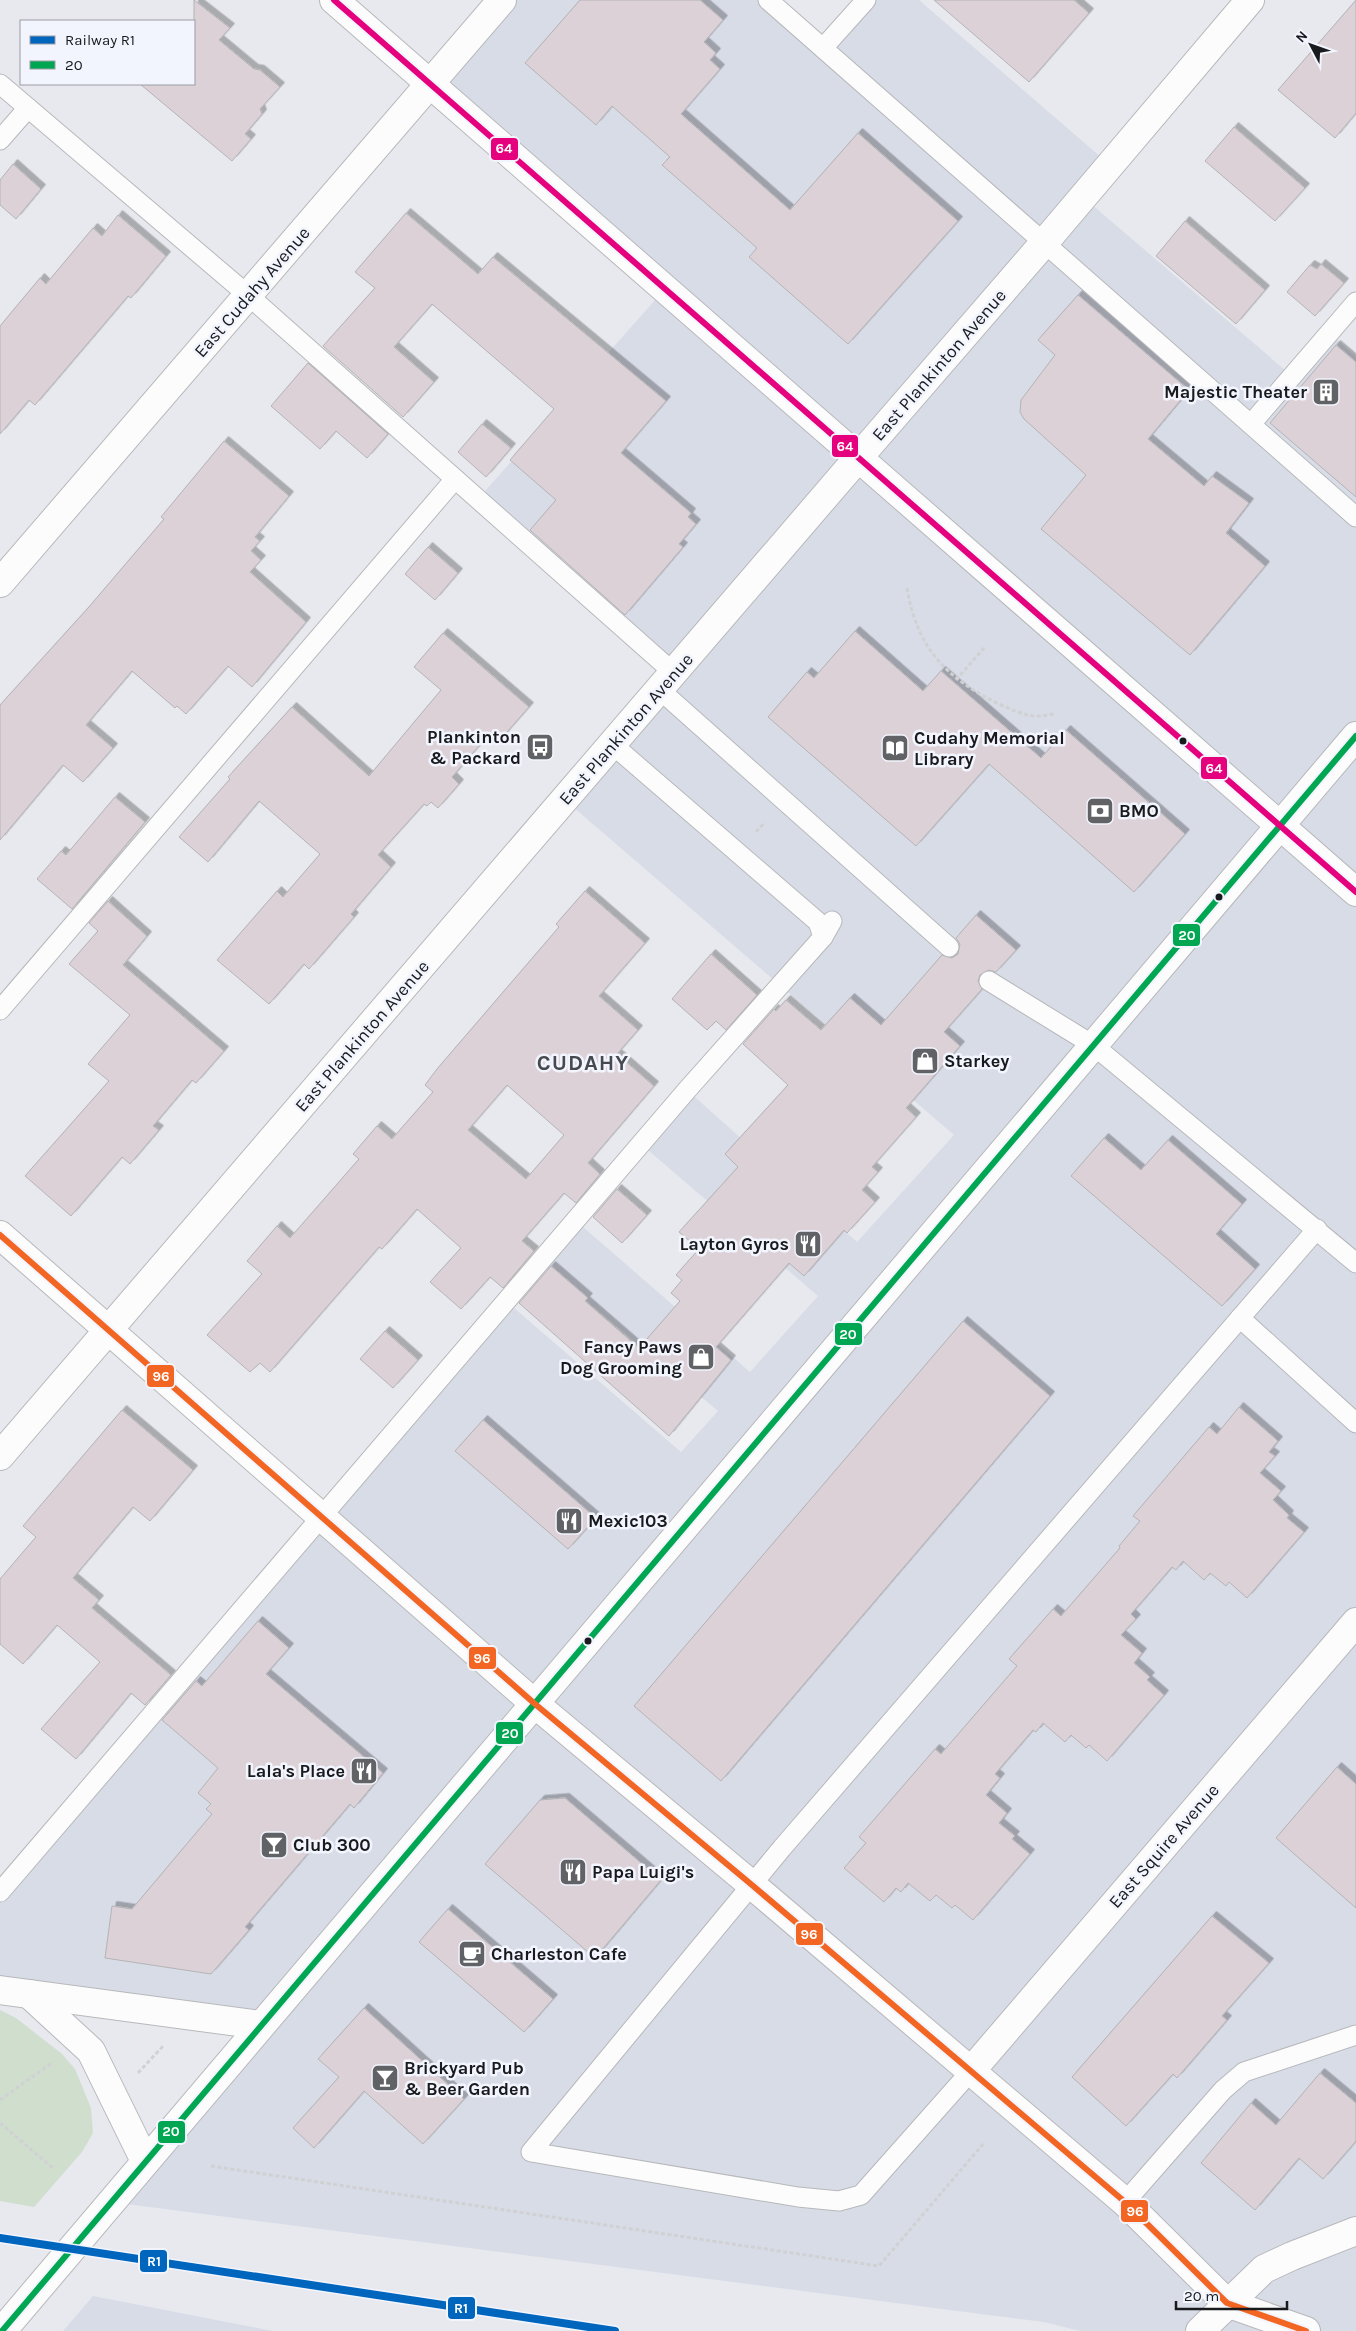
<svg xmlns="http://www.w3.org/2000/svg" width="1356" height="2331" font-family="Karla,sans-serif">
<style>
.built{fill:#d8dce7}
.green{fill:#d0dece}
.building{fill:#dcd1d7;stroke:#b4b3b5;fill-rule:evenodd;filter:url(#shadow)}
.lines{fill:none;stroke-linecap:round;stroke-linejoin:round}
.service-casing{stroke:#b7b8bb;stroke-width:21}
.minor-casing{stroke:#b7b8bb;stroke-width:30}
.tertiary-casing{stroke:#b7b8bb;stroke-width:30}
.secondary-casing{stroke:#b7b8bb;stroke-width:30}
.path{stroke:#d0d1d3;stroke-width:3;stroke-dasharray:4 2.5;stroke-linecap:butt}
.service{stroke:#fcfcfc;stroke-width:19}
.minor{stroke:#fcfcfc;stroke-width:28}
.tertiary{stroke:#fcfcfc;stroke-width:28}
.secondary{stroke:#fcfcfc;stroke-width:28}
.bus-1-casing{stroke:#f2f5fe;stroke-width:10}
.bus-2-casing{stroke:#f2f5fe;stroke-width:10}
.bus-3-casing{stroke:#f2f5fe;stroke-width:10}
.bus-1{stroke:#00a651;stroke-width:6}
.bus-2{stroke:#e5007d;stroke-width:6}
.bus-3{stroke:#f26522;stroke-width:6}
.rail-1-casing{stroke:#f2f5fe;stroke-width:11}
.rail-1{stroke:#0065bd;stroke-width:8}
.bus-dot{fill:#191a1d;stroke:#f2f5fe;stroke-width:2}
.labels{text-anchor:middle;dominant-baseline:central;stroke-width:5;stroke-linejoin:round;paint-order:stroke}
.street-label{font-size:18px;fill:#191a1d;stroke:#f2f5fe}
.poi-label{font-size:18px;font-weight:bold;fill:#191a1d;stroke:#f2f5fe;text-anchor:start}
.district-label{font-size:22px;font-weight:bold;letter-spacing:1px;fill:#464950;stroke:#f2f5fe}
.line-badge{stroke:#f2f5fe;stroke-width:2}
.badge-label{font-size:14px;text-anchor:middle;font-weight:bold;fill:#fff}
</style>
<defs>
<filter id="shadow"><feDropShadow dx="4.5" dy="-4.5" stdDeviation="0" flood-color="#0004"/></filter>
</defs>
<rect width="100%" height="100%" fill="#e8e9ee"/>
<g class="built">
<path d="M 502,0 L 768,0 L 823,48 L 866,0 L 919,0 L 1110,165 L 1083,197 L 1292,376 L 1330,333 L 1356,357 L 1356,2331 L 1080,2331 L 1044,2322 L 111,2202 L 260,2025 L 0,1990 L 0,1892 L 506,1301 L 681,1452 L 718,1411 L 540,1262 L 575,1220 L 750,1372 L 818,1296 L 641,1144 L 687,1090 L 857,1242 L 954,1135 L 565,800 L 674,673 L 478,499 L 665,289 L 430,83 Z"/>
<path d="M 93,2296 L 273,2331 L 63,2331 Z"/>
</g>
<path class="green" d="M 0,2010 L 16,2018 L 62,2054 L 75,2069 L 91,2108 L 93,2133 L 82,2152 L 34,2207 L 0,2201 Z"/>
<g class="building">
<path d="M 194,0 L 230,28 L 219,40 L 254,69 L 260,70 L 280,87 L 260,109 L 262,114 L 245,134 L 251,139 L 232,161 L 140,84 L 194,84 Z"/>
<path d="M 580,0 L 700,0 L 723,20 L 704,42 L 716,53 L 710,60 L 720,69 L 681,114 L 790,210 L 858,133 L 958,221 L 848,344 L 749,257 L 757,248 L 662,165 L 670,157 L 612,106 L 596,125 L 525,63 Z"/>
<path d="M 934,0 L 1074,0 L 1089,13 L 1029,82 Z"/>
<path d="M 1356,0 L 1356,113 L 1335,138 L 1278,90 Z"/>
<path d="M 1234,127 L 1305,188 L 1275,221 L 1205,161 Z"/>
<path d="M 13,164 L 41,189 L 16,219 L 0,205 L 0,180 Z"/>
<path d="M 406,213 L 478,274 L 493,257 L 666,401 L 621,453 L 691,513 L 688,517 L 696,524 L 679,544 L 683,547 L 625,615 L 530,530 L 556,500 L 510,460 L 554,409 L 432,304 L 394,347 L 434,382 L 403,417 L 323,346 L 375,288 L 355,272 Z"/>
<path d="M 118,215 L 166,256 L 131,298 L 128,296 L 35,405 L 29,400 L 0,434 L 0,326 L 40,278 L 46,284 L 93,228 L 102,236 Z"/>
<path d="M 1185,221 L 1265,290 L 1236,324 L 1156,256 Z"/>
<path d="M 1321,264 L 1344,283 L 1315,316 L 1287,292 L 1310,265 L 1317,269 Z"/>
<path d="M 1078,295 L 1189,390 L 1148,439 L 1204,486 L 1212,476 L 1249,503 L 1226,533 L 1265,566 L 1190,655 L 1041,529 L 1086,475 L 1024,419 L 1020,412 L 1021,400 L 1055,355 L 1038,340 Z"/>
<path d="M 1336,345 L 1356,362 L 1356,497 L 1270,423 Z"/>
<path d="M 308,363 L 388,434 L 367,458 L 336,431 L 320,449 L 271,406 Z"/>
<path d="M 482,424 L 511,448 L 486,477 L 458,452 Z"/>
<path d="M 224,441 L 289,496 L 255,537 L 260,541 L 251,551 L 261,560 L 250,572 L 306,622 L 252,687 L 228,666 L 186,714 L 177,706 L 175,708 L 132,671 L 86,725 L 113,748 L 83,782 L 63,765 L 0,840 L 0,705 L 88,608 L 164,519 L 161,517 Z"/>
<path d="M 428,547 L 458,573 L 435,600 L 405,574 Z"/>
<path d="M 855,631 L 923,691 L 941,671 L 1041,758 L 1066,730 L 1185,834 L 1134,892 L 989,764 L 916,846 L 768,717 L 807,672 L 814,678 Z"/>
<path d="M 443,633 L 529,707 L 500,740 L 491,732 L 452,777 L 459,784 L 438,808 L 431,802 L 427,806 L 424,804 L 378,855 L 391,867 L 351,914 L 354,917 L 309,969 L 304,964 L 269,1004 L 217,960 L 277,891 L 283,897 L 320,854 L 259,801 L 208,862 L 179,837 L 230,779 L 228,777 L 292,707 L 369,776 L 441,690 L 414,667 Z"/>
<path d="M 115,797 L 145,822 L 72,909 L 37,879 L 61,851 L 66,855 Z"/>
<path d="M 585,891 L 645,943 L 599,996 L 638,1030 L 617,1054 L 654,1086 L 588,1163 L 600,1174 L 576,1203 L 564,1193 L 522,1241 L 534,1251 L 503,1288 L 490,1277 L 461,1309 L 430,1282 L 461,1248 L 417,1209 L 382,1249 L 379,1247 L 270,1372 L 260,1363 L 250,1372 L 207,1335 L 262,1274 L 247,1261 L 277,1226 L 290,1238 L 359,1159 L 353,1154 L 377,1126 L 392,1139 L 433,1092 L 425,1085 L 437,1069 L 559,927 L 556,924 ZM 507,1085 L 564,1135 L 526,1179 L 468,1130 Z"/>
<path d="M 108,901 L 147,936 L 123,965 L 224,1051 L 196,1083 L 192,1080 L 153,1126 L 159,1130 L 130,1164 L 122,1157 L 71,1216 L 25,1176 L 109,1081 L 88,1064 L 130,1015 L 69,964 L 98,931 L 89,923 Z"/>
<path d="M 976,915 L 1016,950 L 996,972 L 989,970 L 980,975 L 978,981 L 982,989 L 944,1032 L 960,1046 L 906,1108 L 916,1117 L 872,1167 L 878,1172 L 862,1190 L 875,1202 L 847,1233 L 844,1230 L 804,1276 L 789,1263 L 716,1347 L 731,1360 L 669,1436 L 519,1303 L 551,1266 L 588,1298 L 585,1301 L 639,1348 L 680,1301 L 671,1293 L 682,1280 L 676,1275 L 699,1249 L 679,1232 L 738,1167 L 725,1154 L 788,1085 L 743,1044 L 774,1009 L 776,1011 L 786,1000 L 821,1030 L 850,998 L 881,1025 L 942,955 L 952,958 L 958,954 L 960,944 L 956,938 Z"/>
<path d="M 711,954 L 757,995 L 726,1030 L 716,1021 L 707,1030 L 672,999 Z"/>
<path d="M 1104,1138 L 1141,1170 L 1168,1140 L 1242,1204 L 1216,1234 L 1255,1269 L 1222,1306 L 1071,1176 Z"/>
<path d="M 617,1189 L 647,1215 L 622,1243 L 593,1217 Z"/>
<path d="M 963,1321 L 1050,1396 L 721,1781 L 634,1706 Z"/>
<path d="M 385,1331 L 418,1360 L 393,1388 L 360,1359 Z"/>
<path d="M 1239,1407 L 1278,1441 L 1269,1452 L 1275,1456 L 1260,1473 L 1281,1491 L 1273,1500 L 1289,1515 L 1287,1518 L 1304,1532 L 1247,1598 L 1229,1582 L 1226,1586 L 1210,1573 L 1204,1580 L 1183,1561 L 1176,1570 L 1172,1567 L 1131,1614 L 1136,1619 L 1121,1635 L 1142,1653 L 1134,1663 L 1150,1677 L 1147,1680 L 1164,1695 L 1107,1761 L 1089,1745 L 1086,1748 L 1071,1735 L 1065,1742 L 1043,1723 L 1036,1732 L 1033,1730 L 995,1774 L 1000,1778 L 986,1795 L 1007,1813 L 999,1823 L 1015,1836 L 1012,1839 L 1030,1854 L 973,1920 L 955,1905 L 952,1908 L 936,1895 L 930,1901 L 908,1883 L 901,1892 L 896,1888 L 884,1902 L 844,1868 L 866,1843 L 859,1837 L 935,1749 L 941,1754 L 1017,1666 L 1009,1659 L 1053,1609 L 1061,1616 L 1120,1548 L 1119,1546 L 1140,1521 L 1133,1516 L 1209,1427 L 1217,1434 Z"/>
<path d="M 122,1410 L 193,1470 L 150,1521 L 133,1507 L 73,1578 L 99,1600 L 92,1608 L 171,1675 L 145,1705 L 131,1693 L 76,1759 L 41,1729 L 100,1662 L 57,1625 L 23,1664 L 0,1644 L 0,1579 L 36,1537 L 23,1526 Z"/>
<path d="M 483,1420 L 596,1518 L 568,1549 L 455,1451 Z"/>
<path d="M 258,1621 L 289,1648 L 266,1674 L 383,1773 L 354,1808 L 350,1804 L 245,1927 L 249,1930 L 211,1974 L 105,1958 L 112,1906 L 132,1909 L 212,1814 L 206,1809 L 211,1804 L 198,1793 L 218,1768 L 162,1720 L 196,1681 L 202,1686 Z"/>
<path d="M 1337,1767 L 1356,1784 L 1356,1908 L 1276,1838 Z"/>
<path d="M 565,1798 L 661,1880 L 595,1958 L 485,1864 L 540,1800 Z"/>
<path d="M 448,1909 L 553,1999 L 524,2032 L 419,1942 Z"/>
<path d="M 1212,1916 L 1269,1963 L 1222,2016 L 1227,2020 L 1177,2078 L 1173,2074 L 1126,2126 L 1072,2077 Z"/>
<path d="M 364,2008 L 464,2099 L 423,2144 L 364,2091 L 314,2148 L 293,2128 L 339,2077 L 318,2059 Z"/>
<path d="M 1320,2073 L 1356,2103 L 1356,2141 L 1323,2179 L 1299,2158 L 1255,2210 L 1201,2163 L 1251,2103 L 1276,2125 Z"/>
</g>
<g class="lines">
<g class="service-casing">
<g id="service">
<path d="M 768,0 L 1356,517"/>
<path d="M 823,48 L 866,0"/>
<path d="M 0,84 L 249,296 L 674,673"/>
<path d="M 0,140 L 28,108"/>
<path d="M 1251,424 L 1356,302"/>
<path d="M 660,690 L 949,947"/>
<path d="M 613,745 L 818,922 L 823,937"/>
<path d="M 989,981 L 1093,1045 L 1356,1263"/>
<path d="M 0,1010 L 455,479"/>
<path d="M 1240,1318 L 1356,1423"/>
<path d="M 0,1892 L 687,1090 L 823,937 L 832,921"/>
<path d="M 971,2071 L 861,2195 L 839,2201 L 798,2197 L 531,2152 L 782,1848 L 1317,1229"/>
<path d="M 1125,2202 L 1223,2090 L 1244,2072 L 1356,2035"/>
</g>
</g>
<g class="minor-casing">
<g id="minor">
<path d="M 858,458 L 1044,243 L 1250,0"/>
<path d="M 0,583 L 502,0"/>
<path d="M 0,1235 L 535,1704 L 752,1885 L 1125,2202 L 1227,2303 L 1306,2331"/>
<path d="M 971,2071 L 1356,1622"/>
<path d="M 1200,2331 L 1264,2269 L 1292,2256 L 1356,2231"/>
</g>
</g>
<g class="tertiary-casing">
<g id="tertiary">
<path d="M 334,0 L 1356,892"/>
<path d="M 0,1456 L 858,458"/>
<path d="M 0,1990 L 260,2025"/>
<path d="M 29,1994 L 91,2051 L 145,2161"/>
</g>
</g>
<g class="secondary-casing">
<path id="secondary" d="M 2,2331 L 1356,736"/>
</g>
<g class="path">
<path d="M 907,588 C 917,649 947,679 1001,705 C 1022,714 1034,720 1056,713"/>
<path d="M 956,680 L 984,648"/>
<path d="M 756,832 L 765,822"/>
<path d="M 138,2073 L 164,2045"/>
<path d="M 0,2100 L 53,2062"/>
<path d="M 0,2123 L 54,2169"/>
<path d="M 211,2166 L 879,2266 L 984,2143"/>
</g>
<use href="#service" class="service"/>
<use href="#minor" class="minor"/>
<use href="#tertiary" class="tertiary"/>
<use href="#secondary" class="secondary"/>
<g class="bus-1-casing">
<path id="bus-1" d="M 2,2331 L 1356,736"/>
</g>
<g class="bus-2-casing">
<path id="bus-2" d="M 334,0 L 1356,892"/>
</g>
<g class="bus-3-casing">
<path id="bus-3" d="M 0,1235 L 535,1704 L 752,1885 L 1125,2202 L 1227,2303 L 1306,2331"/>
</g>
<use href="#bus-1" class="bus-1"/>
<use href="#bus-2" class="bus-2"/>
<use href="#bus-3" class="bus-3"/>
<g class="rail-1-casing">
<path id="rail-1" d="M 0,2238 L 615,2331"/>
</g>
<use href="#rail-1" class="rail-1"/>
</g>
<defs>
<g id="building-square" transform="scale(1.4375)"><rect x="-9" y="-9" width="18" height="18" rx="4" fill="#616266" stroke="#f2f5fe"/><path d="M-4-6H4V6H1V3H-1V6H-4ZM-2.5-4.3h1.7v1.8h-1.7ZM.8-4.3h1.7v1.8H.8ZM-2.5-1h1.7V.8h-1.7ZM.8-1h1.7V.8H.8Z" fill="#fff"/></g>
<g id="bus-square" transform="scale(1.4375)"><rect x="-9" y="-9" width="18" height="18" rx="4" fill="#616266" stroke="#f2f5fe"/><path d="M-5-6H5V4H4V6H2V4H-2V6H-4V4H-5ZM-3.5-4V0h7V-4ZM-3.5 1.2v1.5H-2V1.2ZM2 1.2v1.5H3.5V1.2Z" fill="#fff"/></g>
<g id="library-square" transform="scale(1.4375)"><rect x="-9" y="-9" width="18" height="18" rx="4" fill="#616266" stroke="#f2f5fe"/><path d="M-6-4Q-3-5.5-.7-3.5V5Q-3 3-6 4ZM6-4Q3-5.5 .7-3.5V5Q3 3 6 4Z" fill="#fff"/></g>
<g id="bank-square" transform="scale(1.4375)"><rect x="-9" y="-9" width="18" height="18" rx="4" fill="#616266" stroke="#f2f5fe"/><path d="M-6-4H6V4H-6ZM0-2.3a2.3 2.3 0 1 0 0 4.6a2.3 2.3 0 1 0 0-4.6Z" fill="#fff"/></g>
<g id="shop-square" transform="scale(1.4375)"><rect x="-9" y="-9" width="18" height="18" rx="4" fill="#616266" stroke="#f2f5fe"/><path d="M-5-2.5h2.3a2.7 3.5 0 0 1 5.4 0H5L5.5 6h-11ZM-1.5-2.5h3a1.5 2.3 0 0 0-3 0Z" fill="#fff"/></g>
<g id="restaurant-square" transform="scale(1.4375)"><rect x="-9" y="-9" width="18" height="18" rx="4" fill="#616266" stroke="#f2f5fe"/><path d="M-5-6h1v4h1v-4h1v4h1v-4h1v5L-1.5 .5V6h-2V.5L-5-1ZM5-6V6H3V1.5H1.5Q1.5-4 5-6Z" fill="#fff"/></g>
<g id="bar-square" transform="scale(1.4375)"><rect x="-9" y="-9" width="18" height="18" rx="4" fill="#616266" stroke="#f2f5fe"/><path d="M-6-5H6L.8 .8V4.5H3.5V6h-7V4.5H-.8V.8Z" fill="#fff"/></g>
<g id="cafe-square" transform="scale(1.4375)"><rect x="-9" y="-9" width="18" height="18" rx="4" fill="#616266" stroke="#f2f5fe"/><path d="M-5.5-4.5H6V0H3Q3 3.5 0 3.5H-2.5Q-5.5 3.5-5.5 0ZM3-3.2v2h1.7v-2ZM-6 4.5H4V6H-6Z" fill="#fff"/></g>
</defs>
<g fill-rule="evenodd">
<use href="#building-square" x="1326" y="392"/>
<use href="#bus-square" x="540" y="747"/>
<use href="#library-square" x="895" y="748"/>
<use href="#bank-square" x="1100" y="811"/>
<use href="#shop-square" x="925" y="1061"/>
<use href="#restaurant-square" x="808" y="1244"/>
<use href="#shop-square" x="701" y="1357"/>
<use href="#restaurant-square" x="569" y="1521"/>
<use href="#restaurant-square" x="364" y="1771"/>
<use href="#bar-square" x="274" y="1845"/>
<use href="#restaurant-square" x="573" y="1872"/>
<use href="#cafe-square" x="472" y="1954"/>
<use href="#bar-square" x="385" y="2078"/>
</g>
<g class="bus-dot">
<circle cx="1183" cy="741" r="4.5"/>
<circle cx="1219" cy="897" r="4.5"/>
<circle cx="588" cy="1641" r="4.5"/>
</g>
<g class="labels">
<g class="street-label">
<text transform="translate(252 292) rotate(-49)">East Cudahy Avenue</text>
<text transform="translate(939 365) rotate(-49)">East Plankinton Avenue</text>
<text transform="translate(626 729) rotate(-49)">East Plankinton Avenue</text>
<text transform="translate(362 1036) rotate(-49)">East Plankinton Avenue</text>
<text transform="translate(1164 1846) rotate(-49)">East Squire Avenue</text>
</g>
<g class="poi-label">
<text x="1307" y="392" text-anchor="end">Majestic Theater</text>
<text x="521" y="737" text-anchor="end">Plankinton<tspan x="521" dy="21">&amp; Packard</tspan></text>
<text x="914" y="738">Cudahy Memorial<tspan x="914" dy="21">Library</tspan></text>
<text x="1119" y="811">BMO</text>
<text x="944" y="1061">Starkey</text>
<text x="789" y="1244" text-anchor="end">Layton Gyros</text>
<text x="682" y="1347" text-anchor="end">Fancy Paws<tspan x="682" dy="21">Dog Grooming</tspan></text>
<text x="588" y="1521">Mexic103</text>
<text x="345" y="1771" text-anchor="end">Lala's Place</text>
<text x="293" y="1845">Club 300</text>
<text x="592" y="1872">Papa Luigi's</text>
<text x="491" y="1954">Charleston Cafe</text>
<text x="404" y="2068">Brickyard Pub<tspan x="404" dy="21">&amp; Beer Garden</tspan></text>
</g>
<g class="district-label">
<text x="583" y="1063">CUDAHY</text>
</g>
</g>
<g class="line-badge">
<rect x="490" y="137" width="29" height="24" rx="5" fill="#e5007d"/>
<rect x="831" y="434" width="28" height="24" rx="5" fill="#e5007d"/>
<rect x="1200" y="756" width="28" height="24" rx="5" fill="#e5007d"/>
<rect x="1172" y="923" width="29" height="24" rx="5" fill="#00a651"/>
<rect x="834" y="1322" width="29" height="24" rx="5" fill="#00a651"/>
<rect x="146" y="1364" width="29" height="24" rx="5" fill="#f26522"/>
<rect x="468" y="1646" width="29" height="24" rx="5" fill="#f26522"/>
<rect x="495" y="1721" width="29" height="24" rx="5" fill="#00a651"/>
<rect x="795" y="1922" width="29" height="24" rx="5" fill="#f26522"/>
<rect x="157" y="2120" width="29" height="24" rx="5" fill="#00a651"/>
<rect x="1120" y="2199" width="29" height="24" rx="5" fill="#f26522"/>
<rect x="139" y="2249" width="29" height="24" rx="5" fill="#0065bd"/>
<rect x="447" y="2296" width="29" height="24" rx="5" fill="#0065bd"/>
</g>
<g class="badge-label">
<text x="504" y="153">64</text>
<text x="845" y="451">64</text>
<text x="1214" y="773">64</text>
<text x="1187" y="940">20</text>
<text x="848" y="1339">20</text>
<text x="161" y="1381">96</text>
<text x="482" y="1663">96</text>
<text x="510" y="1738">20</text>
<text x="809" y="1939">96</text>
<text x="171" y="2136">20</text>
<text x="1135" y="2216">96</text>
<text x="154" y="2266">R1</text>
<text x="461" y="2313">R1</text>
</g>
<rect x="20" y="20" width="175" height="65" fill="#f2f5fe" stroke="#9b9da4"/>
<rect x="30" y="36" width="25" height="8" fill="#0065bd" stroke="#9b9da4"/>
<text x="65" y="45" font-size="15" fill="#191a1d">Railway R1</text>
<rect x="30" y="61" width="25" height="8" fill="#00a651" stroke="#9b9da4"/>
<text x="65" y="70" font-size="15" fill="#191a1d">20</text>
<g transform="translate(1311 45) rotate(311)" stroke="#f2f5fe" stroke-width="4" paint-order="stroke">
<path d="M0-4L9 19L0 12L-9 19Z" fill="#191a1d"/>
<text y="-8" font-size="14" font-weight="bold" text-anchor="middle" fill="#191a1d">N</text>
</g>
<path d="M1176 2301v8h111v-8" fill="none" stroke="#191a1d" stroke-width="2.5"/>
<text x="1184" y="2301" font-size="15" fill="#191a1d" stroke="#f2f5fe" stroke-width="4" paint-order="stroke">20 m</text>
</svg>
